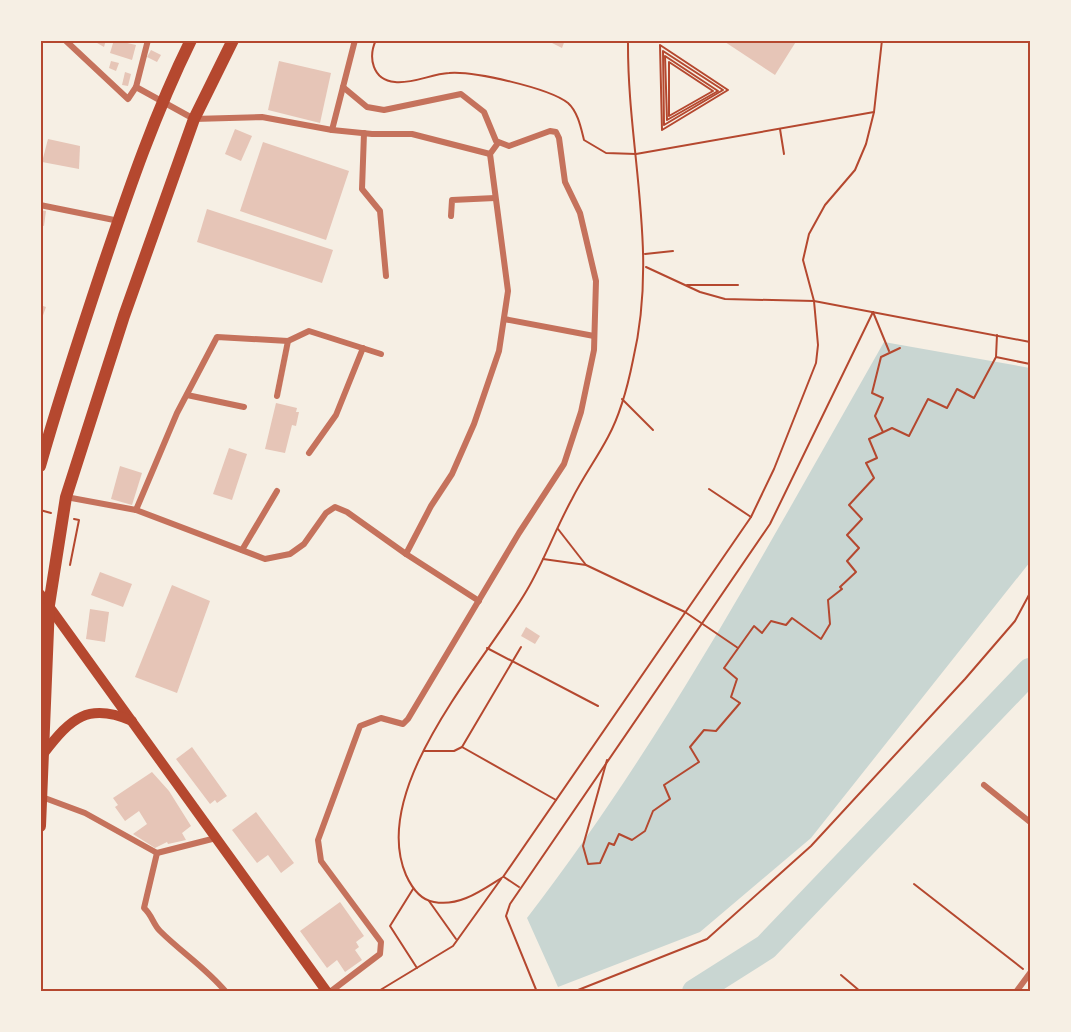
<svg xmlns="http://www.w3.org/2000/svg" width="1071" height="1032" font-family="Rubik,sans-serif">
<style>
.water{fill:#c9d6d2}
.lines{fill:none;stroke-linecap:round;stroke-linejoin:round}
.river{stroke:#c9d6d2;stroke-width:26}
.building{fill:#e6c5b7}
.path{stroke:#b5482f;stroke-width:2}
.minor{stroke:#c5725c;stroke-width:6}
.primary{stroke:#b5482f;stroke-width:10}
.trunk{stroke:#b5482f;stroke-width:12}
.neatline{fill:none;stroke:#b5482f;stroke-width:2}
</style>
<rect width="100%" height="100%" fill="#f6efe4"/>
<path class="water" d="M 884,342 L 1030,368 L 1030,562 L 811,838 L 700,932 L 558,987 L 527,918 C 665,739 772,538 884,342 Z"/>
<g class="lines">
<path class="river" d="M 695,992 L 766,947 L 1030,671"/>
</g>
<g class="building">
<path d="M 92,40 L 106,40 L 104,47 Z"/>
<path d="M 114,40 L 136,45 L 132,60 L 110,53 Z"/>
<path d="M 546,40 L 565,40 L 562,48 Z"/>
<path d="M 722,40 L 797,40 L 775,75 Z"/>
<path d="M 151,50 L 161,55 L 157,62 L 147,57 Z"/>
<path d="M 111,61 L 119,63 L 116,71 L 109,68 Z"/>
<path d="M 279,61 L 331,73 L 320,123 L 268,110 Z"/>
<path d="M 125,72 L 131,74 L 128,86 L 122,85 Z"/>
<path d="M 235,129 L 252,136 L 241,161 L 225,154 Z"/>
<path d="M 48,139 L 80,146 L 79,169 L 42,162 Z"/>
<path d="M 263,142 L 349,171 L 326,240 L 240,211 Z"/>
<path d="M 207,209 L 333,250 L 322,283 L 197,242 Z"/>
<path d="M 40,210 L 46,211 L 44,226 L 40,225 Z"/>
<path d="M 40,305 L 46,307 L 41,321 L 40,321 Z"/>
<path d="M 276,403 L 297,408 L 296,412 L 299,412 L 296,426 L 292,425 L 285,453 L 265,449 Z"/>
<path d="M 229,448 L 247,454 L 232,500 L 213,494 Z"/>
<path d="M 120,466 L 142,473 L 132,505 L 111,499 Z"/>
<path d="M 100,572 L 132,584 L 123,607 L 91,595 Z"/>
<path d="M 172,585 L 210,601 L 177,693 L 135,677 Z"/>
<path d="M 90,609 L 109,612 L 105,642 L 86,639 Z"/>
<path d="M 526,627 L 540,636 L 535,644 L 521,636 Z"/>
<path d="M 192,747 L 227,796 L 217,803 L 215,800 L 210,804 L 176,759 Z"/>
<path d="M 152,772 L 169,791 L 191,826 L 182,833 L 186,840 L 168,844 L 167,842 L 155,848 L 133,834 L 147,824 L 139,811 L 125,821 L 115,807 L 118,805 L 113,798 Z"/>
<path d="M 256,812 L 294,863 L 281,873 L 268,855 L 257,863 L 232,830 Z"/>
<path d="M 340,902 L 364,936 L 356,942 L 359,947 L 355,950 L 362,960 L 345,972 L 337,960 L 327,968 L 300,931 Z"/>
</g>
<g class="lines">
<g class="path">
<path d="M 376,40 C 368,57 372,80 395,82 C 413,84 431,74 449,73 C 474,71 549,88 568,103 C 578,112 581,128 584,140 L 606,153 L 636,154 L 874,112"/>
<path d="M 628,40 C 627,149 659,250 633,360 C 628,385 620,415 608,437 C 597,458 583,477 572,499 C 556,528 544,561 527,590 C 486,661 368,787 406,875 C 411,886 420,900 434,902 C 460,907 482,890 503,877 L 751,517 L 774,469 L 816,363 L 818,345 L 814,301 L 803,260 L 809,234 L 825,205 L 855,170 L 866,144 L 874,112 L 882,40"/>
<path d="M 660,45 L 728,90 L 662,130 Z"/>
<path d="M 663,51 L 723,90 L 664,125 Z"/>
<path d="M 665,56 L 718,91 L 667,120 Z"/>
<path d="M 669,62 L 713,91 L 669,116 Z"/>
<path d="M 780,129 L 784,154"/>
<path d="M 645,254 L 673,251"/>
<path d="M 646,267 L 700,292 L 725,299 L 814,301 L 1030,342"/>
<path d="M 687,285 L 738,285"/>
<path d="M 873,312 L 889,351"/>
<path d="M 996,357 L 1030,364"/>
<path d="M 622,399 L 653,430"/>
<path d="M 883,432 L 875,416 L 883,398 L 872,393 L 881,357 L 900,348"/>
<path d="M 709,489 L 751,517"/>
<path d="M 40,510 L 51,513"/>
<path d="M 558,529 L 586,565"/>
<path d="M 543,559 L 586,565 L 685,612 L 738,648"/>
<path d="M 70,565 L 79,520 L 74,519"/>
<path d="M 487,648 L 598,706"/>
<path d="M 462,747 L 521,647"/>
<path d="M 424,751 L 454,751 L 462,747 L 556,800"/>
<path d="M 607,760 L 583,846 L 588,864 L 600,863 L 609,843 L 614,845 L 619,834 L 632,840 L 645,831 L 653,811 L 670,799 L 664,785 L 699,762 L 690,747 L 704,730 L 716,731 L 740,703 L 731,697 L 737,679 L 724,668 L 754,626 L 762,633 L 771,621 L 786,625 L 792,618 L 821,639 L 830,624 L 828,600 L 842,589 L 840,587 L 856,572 L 847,561 L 859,548 L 847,535 L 862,519 L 849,505 L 874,478 L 866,463 L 877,458 L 869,439 L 892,428 L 909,436 L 928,399 L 947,408 L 957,389 L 974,398 L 996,357 L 997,335"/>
<path d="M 504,877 L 519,887"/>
<path d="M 914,884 L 1023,969"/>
<path d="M 413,889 L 390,926 L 417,968"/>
<path d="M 429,901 L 456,939"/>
<path d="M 841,975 L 861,992"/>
<path d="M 377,992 L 453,946 L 501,879"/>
<path d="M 537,992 L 506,916 L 510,904 L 770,524 L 873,312"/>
<path d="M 573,992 L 707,939 L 811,846 L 965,679 L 1015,621 L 1030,593"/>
</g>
<g class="minor">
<path d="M 65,40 L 128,99 L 136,87 L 194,119 L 262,117 L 332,130 L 372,134 L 412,134 L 490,154"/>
<path d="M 136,87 L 148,40"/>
<path d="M 332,130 L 355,40"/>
<path d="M 364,133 L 362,189 L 380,211 L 386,276"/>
<path d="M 40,205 L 119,221"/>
<path d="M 451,216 L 452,200 L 495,198"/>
<path d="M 504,319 L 594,336"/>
<path d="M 187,395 L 244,407"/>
<path d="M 277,396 L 288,341"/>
<path d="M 309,453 L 336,415 L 363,348"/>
<path d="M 66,497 L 136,510 L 265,559 L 290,554 L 304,544 L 326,513 L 335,507 L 347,512 L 406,554 L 479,601"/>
<path d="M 136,510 L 177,413 L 217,337 L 288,341 L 309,331 L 381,354"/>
<path d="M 242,550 L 277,491"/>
<path d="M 406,554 L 431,506 L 452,474 L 474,424 L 499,351 L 508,291 L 490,154 L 498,143"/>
<path d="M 984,785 L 1030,822"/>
<path d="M 42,797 L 85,813 L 157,853 L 216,838"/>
<path d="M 157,853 L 144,908 C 152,915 153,924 160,931 C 181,952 206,968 226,992"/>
<path d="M 330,992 L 380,954 L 381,942 L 321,861 L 318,840 L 360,726 L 381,718 L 403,724 L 408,719 L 519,533 L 564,464 L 581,412 L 594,350 L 596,281 L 580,213 L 565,182 L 559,138 L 556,132 L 550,131 L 509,146 L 496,141 L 484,112 L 461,94 L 384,110 L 367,107 L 343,87"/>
<path d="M 1016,992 L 1030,973"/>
</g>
<g class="primary">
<path d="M 40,594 L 327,992"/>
<path d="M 44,753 C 71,718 88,702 132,721"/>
</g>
<g class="trunk">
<path d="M 40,466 C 59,399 81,332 103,266 C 129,189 155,113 191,40"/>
<path d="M 40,826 L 49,605 L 66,497 L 124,316 L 194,119 L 233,40"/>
</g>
</g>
<rect width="1071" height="1032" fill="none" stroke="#f6efe4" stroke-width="84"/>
<rect x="42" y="42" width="987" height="948" class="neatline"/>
</svg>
